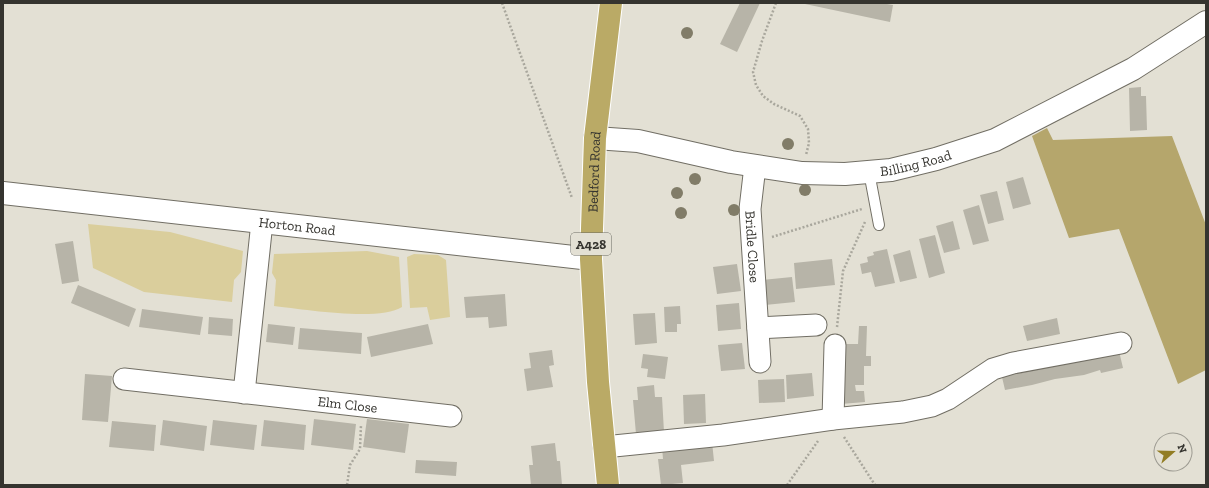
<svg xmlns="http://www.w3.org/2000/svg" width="1209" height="488" font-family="'Zilla Slab',serif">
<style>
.green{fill:#dace9c}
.forest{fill:#b5a66c}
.building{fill:#b7b4a8}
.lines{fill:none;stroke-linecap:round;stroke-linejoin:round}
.service-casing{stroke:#716e64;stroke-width:12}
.minor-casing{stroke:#716e64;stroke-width:23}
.tertiary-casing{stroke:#716e64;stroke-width:24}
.trunk-casing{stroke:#fff;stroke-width:24}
.path{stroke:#a9a79d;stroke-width:2.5;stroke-dasharray:2 2;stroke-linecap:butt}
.service{stroke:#fff;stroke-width:10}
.minor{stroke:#fff;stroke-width:21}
.tertiary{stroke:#fff;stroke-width:22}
.trunk{stroke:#baaa66;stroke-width:22}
.tree{fill:#817c68}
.labels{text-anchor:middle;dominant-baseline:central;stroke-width:3;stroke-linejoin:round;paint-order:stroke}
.shield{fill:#e3e0d4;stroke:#696860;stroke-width:1}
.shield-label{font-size:13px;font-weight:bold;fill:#35342f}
.street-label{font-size:14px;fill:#35342f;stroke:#e3e0d4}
</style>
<rect width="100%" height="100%" fill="#e3e0d4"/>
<g class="green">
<path d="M 88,224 L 170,232 L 243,251 L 241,272 L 234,280 L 232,302 L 144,292 L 93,268 Z"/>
<path d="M 367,251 L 399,257 L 402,307 C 379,322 302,309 274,306 L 276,280 L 272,273 L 274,254 Z"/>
<path d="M 414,254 L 438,255 L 446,260 L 450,317 L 430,320 L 427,307 L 410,308 L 407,257 Z"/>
</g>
<path class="forest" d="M 1047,128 L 1053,140 L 1172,136 L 1206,225 L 1206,370 L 1178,384 L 1119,229 L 1069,238 L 1032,136 Z"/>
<g class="building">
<path d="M 740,3 L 760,3 L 737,52 L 720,44 Z"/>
<path d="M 806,3 L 881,3 L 893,5 L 890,22 L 805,4 Z"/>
<path d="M 1141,87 L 1141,96 L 1146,96 L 1147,130 L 1130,131 L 1129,88 Z"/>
<path d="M 1023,177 L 1031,204 L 1013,209 L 1006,182 Z"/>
<path d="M 997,191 L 1004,220 L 988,224 L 980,195 Z"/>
<path d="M 979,205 L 989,241 L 973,245 L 963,210 Z"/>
<path d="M 953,221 L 960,249 L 944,253 L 936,226 Z"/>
<path d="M 935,235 L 945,273 L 929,278 L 919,239 Z"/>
<path d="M 73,241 L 79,281 L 62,284 L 55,244 Z"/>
<path d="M 887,249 L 895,283 L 875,287 L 871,272 L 862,274 L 860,264 L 868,262 L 867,257 L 874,255 L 873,252 Z"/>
<path d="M 910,250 L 917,278 L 900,282 L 893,255 Z"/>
<path d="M 832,259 L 835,285 L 796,289 L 794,263 Z"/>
<path d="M 737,264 L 741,291 L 717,294 L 713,267 Z"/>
<path d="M 792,277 L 795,302 L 765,305 L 762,280 Z"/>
<path d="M 78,285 L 136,309 L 129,327 L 71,303 Z"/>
<path d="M 505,294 L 507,326 L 489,328 L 488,317 L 466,318 L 464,297 Z"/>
<path d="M 739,303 L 741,329 L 718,331 L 716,305 Z"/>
<path d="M 680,306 L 681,324 L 677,324 L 677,332 L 665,332 L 664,307 Z"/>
<path d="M 142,309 L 203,317 L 200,335 L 139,327 Z"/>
<path d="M 655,313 L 657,343 L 635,345 L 633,314 Z"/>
<path d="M 209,317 L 233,319 L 232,336 L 208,334 Z"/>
<path d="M 1057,318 L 1060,334 L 1027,341 L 1023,326 Z"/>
<path d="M 268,324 L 295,327 L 293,345 L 266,342 Z"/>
<path d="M 428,324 L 433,344 L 371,357 L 367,337 Z"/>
<path d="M 859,326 L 867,326 L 866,356 L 871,356 L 871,366 L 864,366 L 864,385 L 855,385 L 856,391 L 864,391 L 865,402 L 841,404 L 842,344 L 858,344 Z"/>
<path d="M 300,328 L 362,333 L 361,354 L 298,349 Z"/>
<path d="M 742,343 L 745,369 L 721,371 L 718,345 Z"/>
<path d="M 552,350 L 554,365 L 549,366 L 553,387 L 527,391 L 524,369 L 531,368 L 529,353 Z"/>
<path d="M 1119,351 L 1123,368 L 1101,373 L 1100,370 L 1084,375 L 1055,379 L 1032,385 L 1005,390 L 1002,377 Z"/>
<path d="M 643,354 L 668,357 L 665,379 L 647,377 L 648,369 L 641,368 Z"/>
<path d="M 812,373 L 814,396 L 787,399 L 786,375 Z"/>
<path d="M 85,374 L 112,376 L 108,422 L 82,420 Z"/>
<path d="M 784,379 L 785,402 L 759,403 L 758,380 Z"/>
<path d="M 654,385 L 655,397 L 662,397 L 664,432 L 636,434 L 633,400 L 638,400 L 637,387 Z"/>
<path d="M 705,394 L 706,423 L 684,424 L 683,395 Z"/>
<path d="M 314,419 L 356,424 L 353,450 L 311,445 Z"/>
<path d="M 367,419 L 409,424 L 405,453 L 363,447 Z"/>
<path d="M 163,420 L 207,426 L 204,451 L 160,445 Z"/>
<path d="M 213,420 L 257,425 L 254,450 L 210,445 Z"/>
<path d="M 264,420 L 306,425 L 304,450 L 261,446 Z"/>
<path d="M 112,421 L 156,425 L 154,451 L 109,447 Z"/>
<path d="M 712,442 L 714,461 L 681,465 L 683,483 L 661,485 L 658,459 L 663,459 L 662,447 Z"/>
<path d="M 555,443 L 557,461 L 560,461 L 562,485 L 531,485 L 529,465 L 533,465 L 531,446 Z"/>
<path d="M 416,460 L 457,462 L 456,476 L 415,473 Z"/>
</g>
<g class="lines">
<g class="service-casing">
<path id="service" d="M 869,172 L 879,225"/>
</g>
<g class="minor-casing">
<g id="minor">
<path id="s1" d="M 755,166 L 750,209 L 760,362"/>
<path d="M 758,328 L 816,325"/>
<path id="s2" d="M 124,379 L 451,416"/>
<path d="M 244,393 L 262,222"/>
<path d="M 833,419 L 835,345"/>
<path d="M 604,447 L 723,435 L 833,419 L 903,412 L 932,406 L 948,399 L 993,369 L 1013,363 L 1121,343"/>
</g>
</g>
<g class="tertiary-casing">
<g id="tertiary">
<path id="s3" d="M 595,138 L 638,141 L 731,162 L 802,173 L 845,174 L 891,170 L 936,159 L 995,140 L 1133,69 L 1206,22"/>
<path id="s4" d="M 3,193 L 591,259"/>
</g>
</g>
<g class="trunk-casing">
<g id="trunk">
<path id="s5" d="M 608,485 L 598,382 L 591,259 L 595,138 L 611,3"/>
</g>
</g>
<g class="path">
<path d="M 502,3 L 572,198"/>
<path d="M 776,3 L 762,41 L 753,72 L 756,85 L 763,96 L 774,104 L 800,116 L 808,129 L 809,143 L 806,155"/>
<path d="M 772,237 L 862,209"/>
<path d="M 837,327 L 843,271 L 865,222"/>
<path d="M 844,437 L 875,485"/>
<path d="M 347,485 L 350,465 L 360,449 L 361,425"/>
<path d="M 787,485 L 818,441"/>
</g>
<use href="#service" class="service"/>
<use href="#minor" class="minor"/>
<use href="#tertiary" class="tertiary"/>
<use href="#trunk" class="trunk"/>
</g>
<g class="tree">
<circle cx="687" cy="33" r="6"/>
<circle cx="788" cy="144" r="6"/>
<circle cx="695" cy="179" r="6"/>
<circle cx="805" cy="190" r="6"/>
<circle cx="677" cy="193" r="6"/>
<circle cx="734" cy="210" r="6"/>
<circle cx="681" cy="213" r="6"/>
</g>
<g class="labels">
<rect class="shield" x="571" y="233" width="40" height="22" rx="3"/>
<g class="shield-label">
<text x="591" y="244">A428</text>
</g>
<g class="street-label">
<text stroke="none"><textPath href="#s3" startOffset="325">Billing Road</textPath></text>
<text stroke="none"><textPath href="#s5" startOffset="314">Bedford Road</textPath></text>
<text stroke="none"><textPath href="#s4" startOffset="296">Horton Road</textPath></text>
<text stroke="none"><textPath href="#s1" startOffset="81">Bridle Close</textPath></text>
<text stroke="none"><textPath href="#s2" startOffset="225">Elm Close</textPath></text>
</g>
</g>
<rect width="1209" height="488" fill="none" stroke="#35342f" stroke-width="8"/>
<g transform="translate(1173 452) rotate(70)"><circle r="19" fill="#e3e0d4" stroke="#9d9b92"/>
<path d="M0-3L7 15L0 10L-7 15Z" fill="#927d24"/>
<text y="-6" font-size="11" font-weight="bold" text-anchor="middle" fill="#35342f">N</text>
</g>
</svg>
